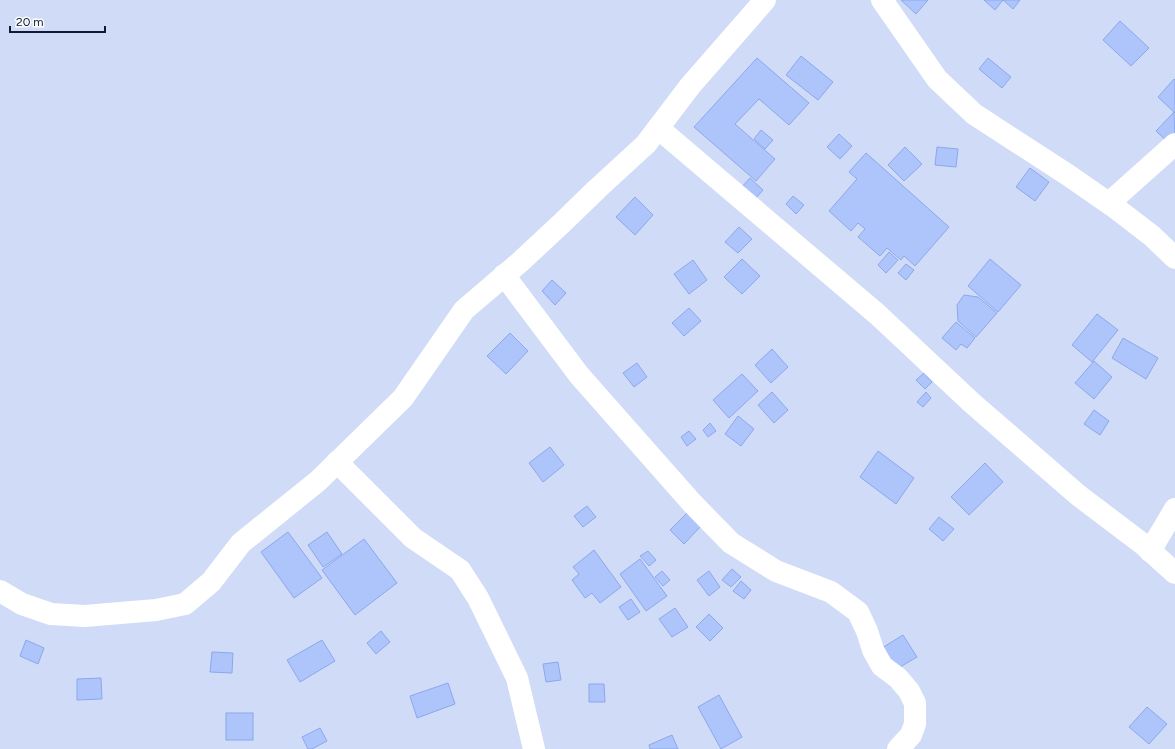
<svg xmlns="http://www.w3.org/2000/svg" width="1175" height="749" font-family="Figtree,sans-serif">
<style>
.building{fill:#aec5fc;stroke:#8ca7eb}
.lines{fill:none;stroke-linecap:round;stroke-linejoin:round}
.street{stroke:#fff;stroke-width:22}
</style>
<rect width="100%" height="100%" fill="#cfdbf7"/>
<g class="building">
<path d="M 901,0 L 928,0 L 916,14 Z"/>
<path d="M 984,0 L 1020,0 L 1013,9 L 1003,0 L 995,10 Z"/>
<path d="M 1120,21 L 1149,48 L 1131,66 L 1103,40 Z"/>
<path d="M 801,56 L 833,82 L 818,100 L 786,75 Z"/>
<path d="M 757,58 L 809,103 L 789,125 L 759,99 L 735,124 L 775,159 L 756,181 L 694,127 Z"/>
<path d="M 988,58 L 1011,77 L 1002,88 L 979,69 Z"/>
<path d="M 1174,79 L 1175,80 L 1175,113 L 1158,97 Z"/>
<path d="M 1174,112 L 1175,140 L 1171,145 L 1156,131 Z"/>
<path d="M 761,130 L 773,140 L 765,149 L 754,139 Z"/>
<path d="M 839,134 L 852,146 L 840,159 L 827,147 Z"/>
<path d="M 905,147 L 922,164 L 904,181 L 888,165 Z"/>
<path d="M 937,147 L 958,149 L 956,167 L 935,165 Z"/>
<path d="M 866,153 L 949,227 L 915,266 L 904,256 L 901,260 L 887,248 L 880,256 L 858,237 L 865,229 L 858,223 L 851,231 L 829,211 L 857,179 L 849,172 Z"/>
<path d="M 1030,168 L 1049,182 L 1035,201 L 1016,187 Z"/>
<path d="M 750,178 L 763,190 L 754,200 L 741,188 Z"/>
<path d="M 793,196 L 804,205 L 796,214 L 786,204 Z"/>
<path d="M 635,197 L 653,215 L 635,235 L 616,217 Z"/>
<path d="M 739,227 L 752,239 L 738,253 L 725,242 Z"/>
<path d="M 889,252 L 898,260 L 886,273 L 878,265 Z"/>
<path d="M 742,259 L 760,276 L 742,294 L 724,277 Z"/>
<path d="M 990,259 L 1021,285 L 998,312 L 968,286 Z"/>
<path d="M 693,260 L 707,280 L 689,294 L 674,274 Z"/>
<path d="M 906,264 L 914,270 L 906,280 L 898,273 Z"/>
<path d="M 552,280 L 566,293 L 555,305 L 542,291 Z"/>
<path d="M 964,295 L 978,297 L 997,313 L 976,337 L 958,321 L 957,305 Z"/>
<path d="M 689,308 L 701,321 L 684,336 L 672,323 Z"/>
<path d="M 1097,314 L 1118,330 L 1092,362 L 1072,345 Z"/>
<path d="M 956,322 L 975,338 L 967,348 L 961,344 L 956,350 L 942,338 Z"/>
<path d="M 510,333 L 528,351 L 506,374 L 487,356 Z"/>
<path d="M 1123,338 L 1158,358 L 1146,379 L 1112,358 Z"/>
<path d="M 772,349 L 788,367 L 771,383 L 755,365 Z"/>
<path d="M 1094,361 L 1112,377 L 1094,399 L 1075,383 Z"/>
<path d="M 637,363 L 647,377 L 634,387 L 623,373 Z"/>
<path d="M 924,373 L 932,382 L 925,389 L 916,380 Z"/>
<path d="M 742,374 L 758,391 L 729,418 L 713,400 Z"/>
<path d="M 772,392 L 788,410 L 774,423 L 758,405 Z"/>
<path d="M 926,392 L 931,398 L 923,407 L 917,402 Z"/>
<path d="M 1094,410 L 1109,421 L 1100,435 L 1084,424 Z"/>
<path d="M 738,416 L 754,429 L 741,446 L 725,434 Z"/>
<path d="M 710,423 L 716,431 L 708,437 L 703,430 Z"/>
<path d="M 689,431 L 696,439 L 687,446 L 681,437 Z"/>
<path d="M 550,447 L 564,465 L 543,482 L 529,463 Z"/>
<path d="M 878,451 L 914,478 L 896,504 L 860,477 Z"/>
<path d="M 985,463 L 1003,482 L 969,515 L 951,497 Z"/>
<path d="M 587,506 L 596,517 L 583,527 L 574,516 Z"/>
<path d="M 688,512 L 702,525 L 684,544 L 670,530 Z"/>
<path d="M 939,517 L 954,529 L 943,541 L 929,529 Z"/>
<path d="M 288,532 L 322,578 L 294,598 L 261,552 Z"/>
<path d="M 327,532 L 342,554 L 323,567 L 308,545 Z"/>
<path d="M 364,539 L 397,583 L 355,615 L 322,570 Z"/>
<path d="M 594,550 L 621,587 L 600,603 L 592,593 L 585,598 L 572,580 L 579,574 L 573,567 Z"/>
<path d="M 648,551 L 656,560 L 649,566 L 640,556 Z"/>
<path d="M 640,559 L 667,596 L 646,611 L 620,574 Z"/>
<path d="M 732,569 L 741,577 L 731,587 L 722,580 Z"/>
<path d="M 662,571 L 670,580 L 663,586 L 655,577 Z"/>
<path d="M 709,571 L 720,587 L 709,596 L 697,580 Z"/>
<path d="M 741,581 L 751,590 L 744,599 L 733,591 Z"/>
<path d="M 631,599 L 640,612 L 628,620 L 619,607 Z"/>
<path d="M 675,608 L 688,627 L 672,637 L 659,619 Z"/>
<path d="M 709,614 L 723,628 L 710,641 L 696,627 Z"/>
<path d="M 381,631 L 390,642 L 376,654 L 367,643 Z"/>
<path d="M 903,635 L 917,657 L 895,670 L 882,648 Z"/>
<path d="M 26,640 L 44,648 L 38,664 L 20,656 Z"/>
<path d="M 322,640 L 335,661 L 300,682 L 287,660 Z"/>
<path d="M 212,652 L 233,653 L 232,673 L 210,672 Z"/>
<path d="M 558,662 L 561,680 L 546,682 L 543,664 Z"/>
<path d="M 101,678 L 102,699 L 77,700 L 77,679 Z"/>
<path d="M 448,683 L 455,704 L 417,718 L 410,696 Z"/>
<path d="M 589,684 L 604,684 L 605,702 L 589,702 Z"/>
<path d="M 719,695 L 742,737 L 721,749 L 698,707 Z"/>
<path d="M 1147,707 L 1167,724 L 1149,744 L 1129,727 Z"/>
<rect x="226" y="713" width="27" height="27"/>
<path d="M 320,728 L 327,741 L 312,749 L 308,749 L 302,737 Z"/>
<path d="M 672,735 L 678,749 L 650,749 L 649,745 Z"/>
</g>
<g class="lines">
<g class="street">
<path d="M 882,0 L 937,79 L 974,114 L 1068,175 L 1117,209 L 1152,236 L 1175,258"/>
<path d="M 658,128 L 877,314 L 972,403 L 1078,495 L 1144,545 L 1175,573"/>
<path d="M 1109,203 L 1175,144"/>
<path d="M 504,275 L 579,375 L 692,503 L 731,543 L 776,571 L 831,592 L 858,612 L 867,631 L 873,650 L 882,666 L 898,678 L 909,691 L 915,703 L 915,724 L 911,735 L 898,749"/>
<path d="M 337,462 L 413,538 L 460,570 L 478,598 L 517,678 L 534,749"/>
<path d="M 1150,551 L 1175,509"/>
<path d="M 0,591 L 22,604 L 51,614 L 85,616 L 156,610 L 185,604 L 211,582 L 241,543 L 318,481 L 403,398 L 464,310 L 519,263 L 562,223 L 597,189 L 646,144 L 690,86 L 765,0"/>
</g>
</g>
<path d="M10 26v6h95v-6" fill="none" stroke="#101a33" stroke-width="2"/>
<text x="16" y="26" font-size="12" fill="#101a33" stroke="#fcfcfc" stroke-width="3" paint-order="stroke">20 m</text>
</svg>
